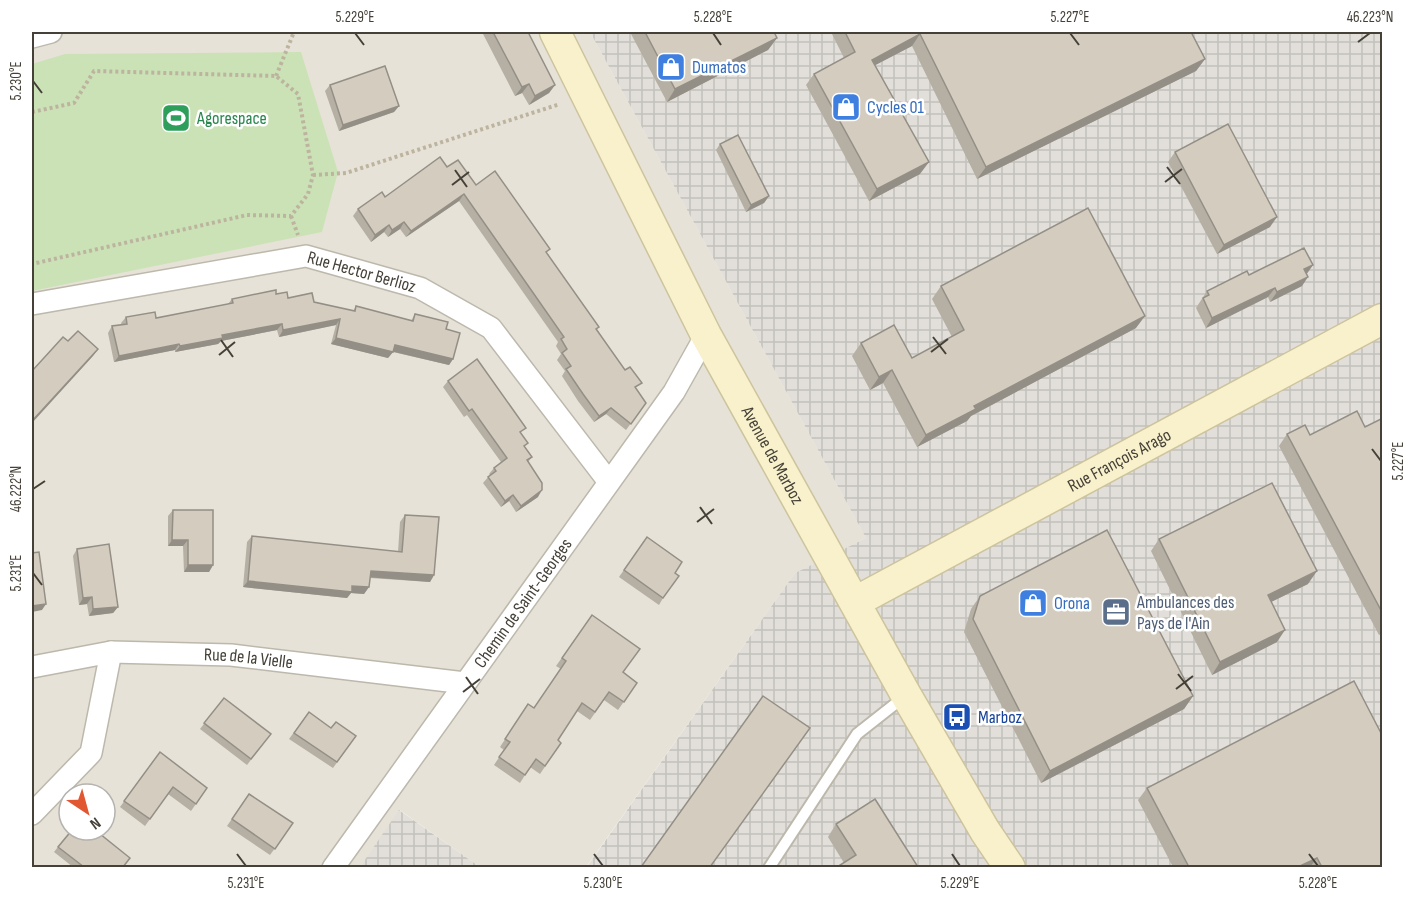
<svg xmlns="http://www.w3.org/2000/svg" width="1414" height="899" font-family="'Sofia Sans Condensed',sans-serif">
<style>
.residential{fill:#e6e2d7;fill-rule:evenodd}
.industrial{fill:url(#industrial-grid)}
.pitch{fill:#cbe2b6}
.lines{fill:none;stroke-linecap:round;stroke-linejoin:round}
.lane-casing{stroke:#bdb8ac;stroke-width:14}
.street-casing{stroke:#bdb8ac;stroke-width:24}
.secondary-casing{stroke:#cdc49d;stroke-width:33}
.path{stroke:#bdb49f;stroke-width:4;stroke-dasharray:3 3;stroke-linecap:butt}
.lane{stroke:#fff;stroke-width:10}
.street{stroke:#fff;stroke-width:21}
.secondary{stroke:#f8f1cc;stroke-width:30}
.wall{fill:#b5afa4}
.shaded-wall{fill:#948f86}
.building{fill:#d3ccbf;stroke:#948f86;stroke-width:1.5}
.ticks{fill:none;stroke:#454138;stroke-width:2}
.labels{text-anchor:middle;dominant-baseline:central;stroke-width:5;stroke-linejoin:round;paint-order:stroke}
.shop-label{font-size:18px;fill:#366cbe;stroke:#fff;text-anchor:start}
.leisure-label{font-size:18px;fill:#27864d;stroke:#fff;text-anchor:start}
.street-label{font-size:18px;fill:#454138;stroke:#fff}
.service-label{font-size:18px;fill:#4e5e75;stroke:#fff;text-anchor:start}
.transit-label{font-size:18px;fill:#164399;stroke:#fff;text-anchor:start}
.neatline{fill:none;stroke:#454138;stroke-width:2}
.ticks-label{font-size:15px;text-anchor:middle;fill:#454138}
</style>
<defs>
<pattern id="industrial-grid" width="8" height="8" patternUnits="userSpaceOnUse" patternTransform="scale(1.5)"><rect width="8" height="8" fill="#e2dfda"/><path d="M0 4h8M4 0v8" fill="none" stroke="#c3c1bc"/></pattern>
</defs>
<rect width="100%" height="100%" fill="#f2f0e9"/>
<path class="residential" d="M 32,32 L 590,32 L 866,538 L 795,573 L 586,867 L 480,867 L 400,810 L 360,867 L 32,867 ZM 69,794 L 105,794 L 105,830 L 69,830 Z"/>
<g class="industrial">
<path d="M 590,32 L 1382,32 L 1382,867 L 586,868 L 795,573 L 866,538 Z"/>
<path d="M 399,810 L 480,867 L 360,867 Z"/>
</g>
<path class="pitch" d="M 301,52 L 338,172 L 322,232 L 32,291 L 32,64 L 65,54 Z"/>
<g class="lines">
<g class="lane-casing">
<path id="lane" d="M 769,868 L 857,734 L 904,697"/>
</g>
<g class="street-casing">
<g id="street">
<path d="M 32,37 L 51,32"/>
<path id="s1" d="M 32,304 L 306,256 L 420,288 L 491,328 L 609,482"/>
<path id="s2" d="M 32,667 L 111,652 L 231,655 L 465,683"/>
<path d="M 32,814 L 91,753 L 111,652"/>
<path id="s3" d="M 333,868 L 674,392 L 706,335"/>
</g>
</g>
<g class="secondary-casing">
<g id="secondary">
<path id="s4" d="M 555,32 L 706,335 L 906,695 L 985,831 L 1010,868"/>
<path id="s5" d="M 855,602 L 1382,319"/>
</g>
</g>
<g class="path">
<path d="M 276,76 L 294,32"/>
<path d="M 32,112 L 74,103 L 94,71 L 276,76 L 298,94 L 313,175 L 308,194 L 291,216 L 247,215 L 32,264"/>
<path d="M 313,175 L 346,173 L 560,104"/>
<path d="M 291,216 L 298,235"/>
</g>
<use href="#lane" class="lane"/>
<use href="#street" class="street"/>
<use href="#secondary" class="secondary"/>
</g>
<g class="wall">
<path d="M 482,32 L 528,32 L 555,85 L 549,93 L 529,105 L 522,93 L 515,96 Z"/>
<path d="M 630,32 L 774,32 L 777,38 L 768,50 L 667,102 Z"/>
<path d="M 831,32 L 1191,32 L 1205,59 L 1196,71 L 977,179 L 912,46 L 875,65 L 920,174 L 869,201 L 806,85 L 814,74 L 844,58 Z"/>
<path d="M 330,85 L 399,106 L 394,112 L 339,131 L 325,91 Z"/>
<path d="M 720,144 L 769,196 L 764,203 L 746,212 L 716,150 Z"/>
<path d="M 1175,152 L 1270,227 L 1217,254 L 1168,162 Z"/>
<path d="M 447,167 L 476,185 L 547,254 L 599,327 L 597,329 L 646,403 L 626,430 L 606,414 L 594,422 L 578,401 L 562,376 L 565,371 L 557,360 L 561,354 L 556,346 L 558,342 L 459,201 L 406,237 L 400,229 L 388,237 L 384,232 L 371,242 L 353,216 L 358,209 Z"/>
<path d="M 1313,265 L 1307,273 L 1302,286 L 1270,302 L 1268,297 L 1206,328 L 1196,308 L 1207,291 L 1249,275 Z"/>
<path d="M 941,286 L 1136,328 L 971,416 L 967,421 L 917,447 L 883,383 L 870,390 L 852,356 L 861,343 L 912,358 L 952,337 L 932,299 Z"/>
<path d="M 276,294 L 288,298 L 314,302 L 353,311 L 356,306 L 411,321 L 415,314 L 446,329 L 453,359 L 449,365 L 393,352 L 388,358 L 331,344 L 336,325 L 279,337 L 277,330 L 221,341 L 218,344 L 175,352 L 175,350 L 114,362 L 108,333 L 112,326 L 122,325 L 121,323 L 126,317 L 156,318 L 228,304 L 232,299 Z"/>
<path d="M 448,381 L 521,434 L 525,447 L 532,457 L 528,462 L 538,497 L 516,512 L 509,501 L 501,507 L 483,483 L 490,475 L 489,474 L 494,468 L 501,462 L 467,415 L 464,417 L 443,387 Z"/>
<path d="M 1383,418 L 1383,633 L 1379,635 L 1279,446 L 1287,434 L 1310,435 L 1365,427 Z"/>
<path d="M 173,510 L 213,565 L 209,572 L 184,572 L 183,546 L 168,546 L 168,516 Z"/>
<path d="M 405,515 L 434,575 L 430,582 L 370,578 L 369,587 L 364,594 L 351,593 L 347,598 L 243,587 L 247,542 L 252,536 L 398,552 L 400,522 Z"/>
<path d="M 647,537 L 663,598 L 659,605 L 619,577 Z"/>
<path d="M 1159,539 L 1308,584 L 1271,602 L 1277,642 L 1212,675 L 1151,551 Z"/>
<path d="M 77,549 L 118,607 L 113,613 L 89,616 L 87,604 L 79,605 L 73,556 Z"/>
<path d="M 980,596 L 1193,696 L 1184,709 L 1041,783 L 964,632 L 971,609 Z"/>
<path d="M 592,615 L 623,672 L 637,683 L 618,710 L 604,700 L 590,720 L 577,711 L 558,740 L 561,743 L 540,774 L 530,767 L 520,783 L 494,765 L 504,750 L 500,747 L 528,704 L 534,708 L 561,669 L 556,666 Z"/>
<path d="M 224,698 L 267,739 L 247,765 L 200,729 Z"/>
<path d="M 309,712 L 331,728 L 356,736 L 333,768 L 289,739 Z"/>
<path d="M 160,752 L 207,788 L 191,811 L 168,794 L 145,826 L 120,807 Z"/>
<path d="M 1147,788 L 1383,867 L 1173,867 L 1138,800 Z"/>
<path d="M 249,794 L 293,823 L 270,855 L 227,826 Z"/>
<path d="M 836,824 L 918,867 L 844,863 L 828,837 Z"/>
<path d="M 58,847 L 123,867 L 73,867 L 54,852 Z"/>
</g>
<g class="shaded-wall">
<path d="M 920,34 L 912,46 L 864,71 L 872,60 Z"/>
<path d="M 777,38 L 768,50 L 667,102 L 675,89 Z"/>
<path d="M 1205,59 L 1196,71 L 977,179 L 986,167 Z"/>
<path d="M 529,84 L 522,93 L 515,96 L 522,87 Z"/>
<path d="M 555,85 L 549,93 L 529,105 L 535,96 Z"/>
<path d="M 399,106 L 394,112 L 339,131 L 343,125 Z"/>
<path d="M 929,162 L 920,174 L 869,201 L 877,189 Z"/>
<path d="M 464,194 L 459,201 L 406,237 L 411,231 Z"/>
<path d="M 769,196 L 764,203 L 746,212 L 751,205 Z"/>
<path d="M 1277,217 L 1270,227 L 1217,254 L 1224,245 Z"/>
<path d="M 404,222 L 400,229 L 388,237 L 392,230 Z"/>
<path d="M 389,225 L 384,232 L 371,242 L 375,235 Z"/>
<path d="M 1313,265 L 1306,275 L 1304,269 Z"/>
<path d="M 1308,277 L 1302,286 L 1270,302 L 1277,292 Z"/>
<path d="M 1275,288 L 1268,297 L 1206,328 L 1212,318 Z"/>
<path d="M 1145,316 L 1136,328 L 971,416 L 967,421 L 917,447 L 926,435 L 974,406 Z"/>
<path d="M 340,319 L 336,325 L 279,337 L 283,330 Z"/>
<path d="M 282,324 L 277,330 L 221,341 L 218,344 L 175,352 L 180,346 L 222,335 Z"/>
<path d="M 336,338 L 393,352 L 388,358 L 331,344 Z"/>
<path d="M 179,344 L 175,350 L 114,362 L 119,356 Z"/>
<path d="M 395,345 L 453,359 L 449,365 L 390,351 Z"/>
<path d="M 98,349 L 93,356 L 32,423 L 32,421 Z"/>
<path d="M 892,370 L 883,383 L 870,390 L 879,377 Z"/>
<path d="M 611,408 L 606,414 L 594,422 L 599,416 Z"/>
<path d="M 542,490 L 538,497 L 516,512 L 521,506 Z"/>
<path d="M 513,495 L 509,501 L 501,507 L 505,501 Z"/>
<path d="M 172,540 L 188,540 L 183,546 L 168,546 Z"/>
<path d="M 188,565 L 213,565 L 209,572 L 184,572 Z"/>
<path d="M 371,571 L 434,575 L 430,582 L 366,577 Z"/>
<path d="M 1317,571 L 1308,584 L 1259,608 L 1268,595 Z"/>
<path d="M 248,581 L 352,586 L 369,587 L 364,594 L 351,593 L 347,598 L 243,587 Z"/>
<path d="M 92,597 L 87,604 L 79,605 L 83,598 Z"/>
<path d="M 46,604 L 42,610 L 32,612 L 32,606 Z"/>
<path d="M 118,607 L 113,613 L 89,616 L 93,609 Z"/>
<path d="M 1285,630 L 1277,642 L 1212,675 L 1220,662 Z"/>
<path d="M 1193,696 L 1184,709 L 1041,783 L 1050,771 Z"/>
<path d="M 1317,858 L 1310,867 L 1298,867 Z"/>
</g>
<g class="building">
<path d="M 493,32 L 528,32 L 555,85 L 535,96 L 529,84 L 522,87 Z"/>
<path d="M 645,32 L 774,32 L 777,38 L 675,89 Z"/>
<path d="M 845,32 L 1191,32 L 1205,59 L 986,167 L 920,34 L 872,60 L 929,162 L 877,189 L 814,74 L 855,52 Z"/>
<path d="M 385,66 L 399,106 L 343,125 L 330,85 Z"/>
<path d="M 1228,124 L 1277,217 L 1224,245 L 1175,152 Z"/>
<path d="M 738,135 L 769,196 L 751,205 L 720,144 Z"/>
<path d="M 440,157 L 447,167 L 458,160 L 476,185 L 495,171 L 550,249 L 546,252 L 599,327 L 596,329 L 625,370 L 630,367 L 642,383 L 635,387 L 646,403 L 631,424 L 611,408 L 599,416 L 583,394 L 566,369 L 571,366 L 562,353 L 567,349 L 561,339 L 564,337 L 464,194 L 411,231 L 404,222 L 392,230 L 389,225 L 375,235 L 358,209 L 382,192 L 385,197 Z"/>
<path d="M 1088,208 L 1145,316 L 974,406 L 976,409 L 926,435 L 892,370 L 879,377 L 861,343 L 894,325 L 912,358 L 964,330 L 941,286 Z"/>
<path d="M 1304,248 L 1313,265 L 1304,269 L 1308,277 L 1277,292 L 1275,288 L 1212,318 L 1203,298 L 1209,295 L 1207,291 L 1247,271 L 1249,275 Z"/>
<path d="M 276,290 L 276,294 L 287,292 L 288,298 L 312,293 L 314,302 L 355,311 L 356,306 L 413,321 L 415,314 L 448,322 L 446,329 L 460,333 L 453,359 L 395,345 L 393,352 L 336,338 L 340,319 L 283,330 L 282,324 L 222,335 L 223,338 L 180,346 L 179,344 L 119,356 L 112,326 L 127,324 L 126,317 L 155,312 L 156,318 L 233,303 L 232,299 Z"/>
<path d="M 78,331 L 98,349 L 32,421 L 32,371 L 63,337 L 68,341 Z"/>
<path d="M 477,359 L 526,428 L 520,432 L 528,443 L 524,446 L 532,457 L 527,460 L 542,483 L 542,490 L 521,506 L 513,495 L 505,501 L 488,477 L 496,471 L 494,468 L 507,458 L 472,409 L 469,411 L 448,381 Z"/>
<path d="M 1357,411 L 1365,427 L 1383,418 L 1383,614 L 1287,434 L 1305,425 L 1310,435 Z"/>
<path d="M 1272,483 L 1317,571 L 1268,595 L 1285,630 L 1220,662 L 1159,539 Z"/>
<path d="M 173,510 L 213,510 L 213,565 L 188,565 L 188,540 L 172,540 Z"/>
<path d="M 405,515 L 439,517 L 434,575 L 371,571 L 369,587 L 352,586 L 352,592 L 248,581 L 252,536 L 402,552 Z"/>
<path d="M 1107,530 L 1193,696 L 1050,771 L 973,619 L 980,596 Z"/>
<path d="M 647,537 L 682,562 L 675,573 L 679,576 L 663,598 L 624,570 Z"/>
<path d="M 109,544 L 118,607 L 93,609 L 92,597 L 83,598 L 77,549 Z"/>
<path d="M 39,552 L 46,604 L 32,606 L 32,553 Z"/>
<path d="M 592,615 L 640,649 L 623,672 L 637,683 L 624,702 L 609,692 L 595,712 L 582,703 L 558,740 L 561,743 L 545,766 L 536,759 L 525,775 L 499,757 L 510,742 L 505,739 L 528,704 L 534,708 L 566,661 L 562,658 Z"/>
<path d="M 1354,681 L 1383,737 L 1383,867 L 1322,867 L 1317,858 L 1298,867 L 1189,867 L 1147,788 Z"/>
<path d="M 763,696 L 810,728 L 710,867 L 641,867 Z"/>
<path d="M 224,698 L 271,734 L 251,759 L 204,723 Z"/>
<path d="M 309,712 L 331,728 L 336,722 L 356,736 L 337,762 L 294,733 Z"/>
<path d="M 160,752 L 207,788 L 196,804 L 173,787 L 150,819 L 124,801 Z"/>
<path d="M 249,794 L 293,823 L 275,849 L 232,819 Z"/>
<path d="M 875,799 L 918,867 L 837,867 L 856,855 L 836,824 Z"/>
<path d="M 72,830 L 95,830 L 130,858 L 123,867 L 84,867 L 58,847 Z"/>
</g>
<path class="ticks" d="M 355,33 L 364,45M 713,33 L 721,45M 1070,33 L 1079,45M 1358,42 L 1370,33M 33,81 L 42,93M 1167,167 L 1180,184M 455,170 L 467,187M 1165,182 L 1182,169M 452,185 L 469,172M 933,337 L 946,354M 221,340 L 233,357M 931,352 L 948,339M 219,355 L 235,342M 1372,449 L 1381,461M 33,489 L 45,481M 700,507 L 712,524M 697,522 L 714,509M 33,573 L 42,585M 1178,674 L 1191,691M 466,677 L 478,694M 1176,689 L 1193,676M 463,692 L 480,679M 237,854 L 246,866M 594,854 L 603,866M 952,854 L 960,866M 1309,854 L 1318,866"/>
<defs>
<g id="shop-square" transform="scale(1.5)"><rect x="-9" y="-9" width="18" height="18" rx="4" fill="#3f7fe0" stroke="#fff"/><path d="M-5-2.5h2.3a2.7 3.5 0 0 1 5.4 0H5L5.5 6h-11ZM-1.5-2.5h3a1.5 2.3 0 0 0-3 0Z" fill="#fff"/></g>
<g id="stadium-square" transform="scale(1.5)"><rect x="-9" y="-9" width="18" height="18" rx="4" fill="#2e9e5b" stroke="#fff"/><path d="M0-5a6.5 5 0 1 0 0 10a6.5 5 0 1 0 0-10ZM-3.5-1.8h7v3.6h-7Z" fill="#fff"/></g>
<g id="office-square" transform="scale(1.5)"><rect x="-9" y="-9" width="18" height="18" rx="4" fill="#5c6f8a" stroke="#fff"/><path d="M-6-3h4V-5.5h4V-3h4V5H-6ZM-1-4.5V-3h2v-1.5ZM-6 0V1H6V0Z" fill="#fff"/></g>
<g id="bus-square" transform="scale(1.5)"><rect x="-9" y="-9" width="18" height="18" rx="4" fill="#1a4fb4" stroke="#fff"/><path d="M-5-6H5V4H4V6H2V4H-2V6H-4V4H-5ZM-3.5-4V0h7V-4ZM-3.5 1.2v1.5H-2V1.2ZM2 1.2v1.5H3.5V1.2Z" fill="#fff"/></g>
</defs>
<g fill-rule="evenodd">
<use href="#shop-square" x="671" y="67"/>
<use href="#shop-square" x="846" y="107"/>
<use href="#stadium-square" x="176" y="118"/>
<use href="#shop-square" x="1033" y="603"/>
<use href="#office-square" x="1116" y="612"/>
<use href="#bus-square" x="957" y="717"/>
</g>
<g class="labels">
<g class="shop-label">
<text x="692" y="67">Dumatos</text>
<text x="867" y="107">Cycles 01</text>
<text x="1054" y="603">Orona</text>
</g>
<g class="leisure-label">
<text x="197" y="118">Agorespace</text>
</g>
<g class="street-label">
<text stroke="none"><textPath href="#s1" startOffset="336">Rue Hector Berlioz</textPath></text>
<text stroke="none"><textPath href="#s4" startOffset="476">Avenue de Marboz</textPath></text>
<text stroke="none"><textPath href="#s5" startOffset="300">Rue François Arago</textPath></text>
<text stroke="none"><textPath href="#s3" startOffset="326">Chemin de Saint-Georges</textPath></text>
<text stroke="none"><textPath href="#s2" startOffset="218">Rue de la Vielle</textPath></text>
</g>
<g class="service-label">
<text x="1137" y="602">Ambulances des<tspan x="1137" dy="21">Pays de l'Ain</tspan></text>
</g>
<g class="transit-label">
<text x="978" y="717">Marboz</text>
</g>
</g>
<rect width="1414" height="899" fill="none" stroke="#ffffff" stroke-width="66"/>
<g transform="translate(87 812) rotate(144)"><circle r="28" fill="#ffffff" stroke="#b5b3af" stroke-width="1.5"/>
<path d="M0-4.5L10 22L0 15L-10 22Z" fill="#e15731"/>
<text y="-9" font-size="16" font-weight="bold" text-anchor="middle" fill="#454138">N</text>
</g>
<rect x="33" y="33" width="1348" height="833" class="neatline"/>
<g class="ticks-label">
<text x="355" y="22">5.229°E</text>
<text x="713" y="22">5.228°E</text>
<text x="1070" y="22">5.227°E</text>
<text x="1370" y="22">46.223°N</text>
<text transform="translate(16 81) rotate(-90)" y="5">5.230°E</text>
<text transform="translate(1398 461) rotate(-90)" y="5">5.227°E</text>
<text transform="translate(16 489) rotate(-90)" y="5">46.222°N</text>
<text transform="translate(16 573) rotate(-90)" y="5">5.231°E</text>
<text x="246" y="888">5.231°E</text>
<text x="603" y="888">5.230°E</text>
<text x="960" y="888">5.229°E</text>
<text x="1318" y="888">5.228°E</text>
</g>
</svg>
